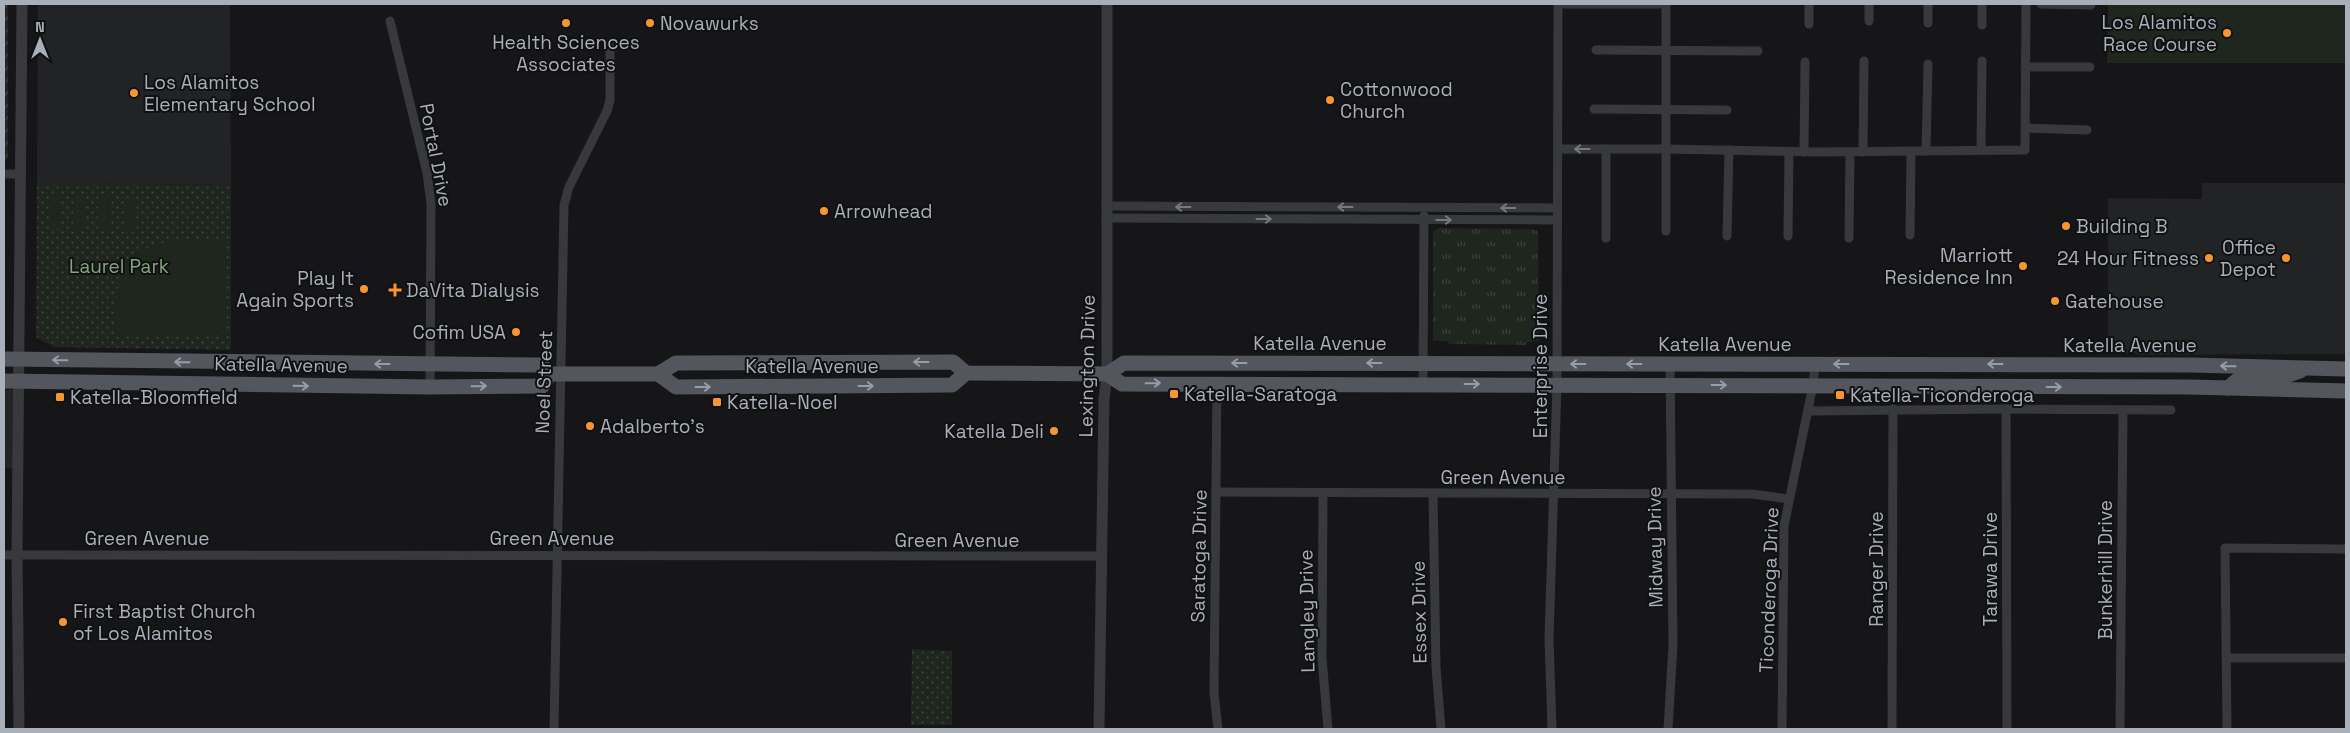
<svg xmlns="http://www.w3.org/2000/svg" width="2350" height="733" font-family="'Space Grotesk',sans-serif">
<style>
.built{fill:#222325}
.industrial{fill:url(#industrial-furrows)}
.grass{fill:url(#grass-tufts)}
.park{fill:url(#park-dots)}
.pitch{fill:#1e261e}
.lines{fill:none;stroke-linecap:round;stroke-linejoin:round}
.minor{stroke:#37393d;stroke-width:9}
.tertiary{stroke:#37393d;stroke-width:11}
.primary{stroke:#53565c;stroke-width:15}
.oneway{stroke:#757a81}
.oneway2{stroke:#979da6}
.poi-dot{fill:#f7962f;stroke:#111113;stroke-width:2}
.labels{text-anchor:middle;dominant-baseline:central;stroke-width:4;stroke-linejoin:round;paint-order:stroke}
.poi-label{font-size:19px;fill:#a8afb9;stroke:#111113;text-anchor:start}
.street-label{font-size:19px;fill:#a8afb9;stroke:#111113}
.park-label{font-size:19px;fill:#82a47e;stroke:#111113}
</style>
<defs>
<pattern id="industrial-furrows" width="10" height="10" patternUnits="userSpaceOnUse" patternTransform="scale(1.25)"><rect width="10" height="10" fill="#222325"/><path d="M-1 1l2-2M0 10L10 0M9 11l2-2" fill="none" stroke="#3f4043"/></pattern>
<pattern id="grass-tufts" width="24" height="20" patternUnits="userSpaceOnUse" patternTransform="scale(1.25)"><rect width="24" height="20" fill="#1e261e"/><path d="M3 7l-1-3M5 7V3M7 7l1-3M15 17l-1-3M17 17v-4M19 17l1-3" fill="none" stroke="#3c433d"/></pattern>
<pattern id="park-dots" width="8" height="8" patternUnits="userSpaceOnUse" patternTransform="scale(1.25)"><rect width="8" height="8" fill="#1e261e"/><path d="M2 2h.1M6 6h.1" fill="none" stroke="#3c433d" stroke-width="1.8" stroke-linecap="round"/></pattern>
</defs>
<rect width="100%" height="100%" fill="#161618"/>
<g class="built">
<path d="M 38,4 L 230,4 L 231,185 L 37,183 Z"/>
<path d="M 2202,183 L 2346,183 L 2346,354 L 2139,355 L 2135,353 L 2108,353 L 2108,198 L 2202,199 Z"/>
<path d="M 4,390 L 14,390 L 14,469 L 4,468 Z"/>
</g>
<path class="industrial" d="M 4,4 L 8,4 L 8,158 L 4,163 Z"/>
<path class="grass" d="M 1439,228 L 1531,229 L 1538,231 L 1539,341 L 1528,342 L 1525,345 L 1450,344 L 1447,341 L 1433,341 L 1433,231 Z"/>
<g class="park">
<path d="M 37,183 L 231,185 L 231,350 L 54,347 L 36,337 Z"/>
<path d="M 912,649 L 952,651 L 952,725 L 911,725 Z"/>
</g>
<g class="pitch">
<path d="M 2108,4 L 2346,4 L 2346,63 L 2107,63 Z"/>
<rect x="49" y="196" width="12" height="32"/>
<rect x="73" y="197" width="13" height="32"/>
<rect x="98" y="197" width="13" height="32"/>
<rect x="124" y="198" width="12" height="31"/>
<path d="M 169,241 L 226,242 L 223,337 L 115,337 C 116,319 115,274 128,261 C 138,250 155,246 169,241 Z"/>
</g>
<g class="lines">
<g class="minor">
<path d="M 1558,4 L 1666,4"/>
<path d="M 1809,4 L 1809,24"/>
<path d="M 1869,4 L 1869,21"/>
<path d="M 1928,4 L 1928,23"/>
<path d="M 2041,4 L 2091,5"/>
<path d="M 390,21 L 427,173 L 431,204 L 430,387"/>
<path d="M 1982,25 L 1982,4"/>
<path d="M 1596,50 L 1758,51"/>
<path d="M 2025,67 L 2090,67"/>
<path d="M 1594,109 L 1727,110"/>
<path d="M 2025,128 L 2087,130"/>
<path d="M 1558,149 L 1666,149 L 1819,152 L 2025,150 L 2026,4"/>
<path d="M 1606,149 L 1606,238"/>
<path d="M 1981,150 L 1982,61"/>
<path d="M 1926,151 L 1928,64"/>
<path d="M 1804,152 L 1805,62"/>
<path d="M 1863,152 L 1864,61"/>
<path d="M 4,174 L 21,174"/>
<path d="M 1106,206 L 1556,208"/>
<path d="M 1106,218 L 1556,220"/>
<path d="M 1666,231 L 1666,4"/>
<path d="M 1910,235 L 1911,151"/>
<path d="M 1727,236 L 1729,150"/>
<path d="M 1788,236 L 1789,152"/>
<path d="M 1849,238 L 1850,152"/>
<path d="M 1217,382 L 1214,693 L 1218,729"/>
<path d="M 1423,383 L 1424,216"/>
<path d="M 2006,409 L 2007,729"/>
<path d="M 1808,411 L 2006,409 L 2171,410"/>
<path d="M 1216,492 L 1752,494 L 1789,499"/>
<path d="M 1323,493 L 1322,658 L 1328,729"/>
<path d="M 1433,493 L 1436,667 L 1441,729"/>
<path d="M 4,555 L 1101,556"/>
<path d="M 2227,658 L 2346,658"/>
<path d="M 554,729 L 564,205 L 569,187 L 607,111 L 610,100 L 610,47"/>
<path d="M 1552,729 L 1549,638 L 1557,384 L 1558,4"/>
<path d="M 1668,729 L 1673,645 L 1670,364"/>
<path d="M 1782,729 L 1784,526 L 1813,385 L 1815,364"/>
<path d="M 1892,729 L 1893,409"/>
<path d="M 2120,729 L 2123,410"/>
<path d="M 2227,729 L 2225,548 L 2346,549"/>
</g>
<g class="tertiary">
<path d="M 19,729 L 17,555 L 22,4"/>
<path d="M 1099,729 L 1104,399 L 1107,374 L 1107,4"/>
</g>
<g class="primary">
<path d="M 4,359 L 541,365 L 550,374 L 658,374 L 676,363 L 953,362 L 966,373 L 1107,374 L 1122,384 L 2190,387 L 2346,391"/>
<path d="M 658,374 L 676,387 L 952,385 L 966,373"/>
<path d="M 1107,374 L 1124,363 L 2191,365 L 2346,369"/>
<path d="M 4,381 L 430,387 L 542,386 L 550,374"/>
<path d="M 2228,388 L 2241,377 L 2277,379 L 2300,371"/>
</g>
</g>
<defs><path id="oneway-shaft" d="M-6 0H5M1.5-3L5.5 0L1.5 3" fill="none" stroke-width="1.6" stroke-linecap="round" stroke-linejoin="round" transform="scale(1.25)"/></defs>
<g class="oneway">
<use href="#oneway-shaft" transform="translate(1582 149) rotate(180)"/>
<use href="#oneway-shaft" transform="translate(1183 207) rotate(-180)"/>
<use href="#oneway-shaft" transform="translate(1345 207) rotate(-180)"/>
<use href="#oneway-shaft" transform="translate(1508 208) rotate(-180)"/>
<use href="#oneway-shaft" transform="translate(1264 219)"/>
<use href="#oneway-shaft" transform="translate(1444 220)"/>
</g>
<g class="oneway2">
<use href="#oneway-shaft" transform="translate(60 360) rotate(-179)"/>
<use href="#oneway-shaft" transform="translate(182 362) rotate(-179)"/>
<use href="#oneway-shaft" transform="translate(921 362) rotate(180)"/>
<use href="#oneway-shaft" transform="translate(1239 363) rotate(180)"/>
<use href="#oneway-shaft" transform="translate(1374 363) rotate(-180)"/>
<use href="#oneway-shaft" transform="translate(382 364) rotate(-180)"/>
<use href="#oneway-shaft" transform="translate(1578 364) rotate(180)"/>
<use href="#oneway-shaft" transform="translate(1634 364) rotate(180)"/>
<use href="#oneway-shaft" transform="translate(1841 364) rotate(180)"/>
<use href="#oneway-shaft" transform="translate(1995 364) rotate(-180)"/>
<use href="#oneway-shaft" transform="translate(2228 366) rotate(-179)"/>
<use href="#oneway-shaft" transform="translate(1153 383) rotate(-1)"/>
<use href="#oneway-shaft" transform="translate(1472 384)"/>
<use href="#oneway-shaft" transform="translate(1719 385)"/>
<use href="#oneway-shaft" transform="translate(301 386) rotate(1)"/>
<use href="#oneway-shaft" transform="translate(479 386) rotate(-1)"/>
<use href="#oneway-shaft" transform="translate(866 386)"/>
<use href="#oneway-shaft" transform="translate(703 387)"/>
<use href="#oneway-shaft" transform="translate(2054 387)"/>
</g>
<g class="poi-dot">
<circle cx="566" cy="23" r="5"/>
<circle cx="650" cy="23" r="5"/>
<circle cx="2227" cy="33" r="5"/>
<circle cx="134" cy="93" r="5"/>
<circle cx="1330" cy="100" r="5"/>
<circle cx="824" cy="211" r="5"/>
<circle cx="2066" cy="226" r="5"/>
<circle cx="2209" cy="258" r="5"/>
<circle cx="2286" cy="258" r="5"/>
<circle cx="2023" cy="266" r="5"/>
<circle cx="364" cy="289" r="5"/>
<path d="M392.5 282.5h5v5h5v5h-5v5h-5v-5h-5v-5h5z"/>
<circle cx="2055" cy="301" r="5"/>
<circle cx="516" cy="332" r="5"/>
<rect x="1169" y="389" width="10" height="10" rx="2.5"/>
<rect x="1835" y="390" width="10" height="10" rx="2.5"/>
<rect x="55" y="392" width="10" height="10" rx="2.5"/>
<rect x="712" y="397" width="10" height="10" rx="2.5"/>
<circle cx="590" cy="426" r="5"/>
<circle cx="1054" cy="431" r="5"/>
<circle cx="63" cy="622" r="5"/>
</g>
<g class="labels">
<g class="poi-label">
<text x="2217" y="22" text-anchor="end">Los Alamitos<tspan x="2217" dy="22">Race Course</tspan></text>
<text x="660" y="23">Novawurks</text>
<text x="566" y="42" text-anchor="middle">Health Sciences<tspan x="566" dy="22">Associates</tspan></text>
<text x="144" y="82">Los Alamitos<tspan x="144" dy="22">Elementary School</tspan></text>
<text x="1340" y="89">Cottonwood<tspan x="1340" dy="22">Church</tspan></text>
<text x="834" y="211">Arrowhead</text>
<text x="2076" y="226">Building B</text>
<text x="2276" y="247" text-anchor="end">Office<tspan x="2276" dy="22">Depot</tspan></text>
<text x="2013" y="255" text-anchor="end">Marriott<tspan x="2013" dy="22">Residence Inn</tspan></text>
<text x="2199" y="258" text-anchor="end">24 Hour Fitness</text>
<text x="354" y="278" text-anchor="end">Play It<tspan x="354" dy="22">Again Sports</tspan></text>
<text x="406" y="290">DaVita Dialysis</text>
<text x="2065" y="301">Gatehouse</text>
<text x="506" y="332" text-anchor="end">Cofim USA</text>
<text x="1184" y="394">Katella-Saratoga</text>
<text x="1850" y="395">Katella-Ticonderoga</text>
<text x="70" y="397">Katella-Bloomfield</text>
<text x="727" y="402">Katella-Noel</text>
<text x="600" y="426">Adalberto's</text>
<text x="1044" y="431" text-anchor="end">Katella Deli</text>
<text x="73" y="611">First Baptist Church<tspan x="73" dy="22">of Los Alamitos</tspan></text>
</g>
<g class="street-label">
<text transform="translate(436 155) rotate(79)">Portal Drive</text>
<text x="1320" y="343">Katella Avenue</text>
<text x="1725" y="344">Katella Avenue</text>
<text x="2130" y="345">Katella Avenue</text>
<text transform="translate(281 365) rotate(1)">Katella Avenue</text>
<text x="812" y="366">Katella Avenue</text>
<text transform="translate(1087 366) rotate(-89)">Lexington Drive</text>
<text transform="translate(1540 366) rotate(-90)">Enterprise Drive</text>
<text transform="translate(544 382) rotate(-88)">Noel Street</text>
<text x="1503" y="477">Green Avenue</text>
<text x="147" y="538">Green Avenue</text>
<text x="552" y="538">Green Avenue</text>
<text x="957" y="540">Green Avenue</text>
<text transform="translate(1655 547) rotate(-91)">Midway Drive</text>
<text transform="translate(1199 556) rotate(-89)">Saratoga Drive</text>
<text transform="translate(1876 569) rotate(-90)">Ranger Drive</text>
<text transform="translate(1990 569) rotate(-90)">Tarawa Drive</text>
<text transform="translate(2105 570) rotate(-90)">Bunkerhill Drive</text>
<text transform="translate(1769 590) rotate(-88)">Ticonderoga Drive</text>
<text transform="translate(1307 611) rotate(-91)">Langley Drive</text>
<text transform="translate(1419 612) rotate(-91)">Essex Drive</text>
</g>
<g class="park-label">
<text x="119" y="266">Laurel Park</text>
</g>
</g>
<rect width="2350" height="733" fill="none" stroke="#a8afb9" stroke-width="10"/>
<g transform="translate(40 40)" stroke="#111113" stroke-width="4" paint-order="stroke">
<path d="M0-4L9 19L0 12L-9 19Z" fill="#a8afb9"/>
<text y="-8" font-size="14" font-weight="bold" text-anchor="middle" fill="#a8afb9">N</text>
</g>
</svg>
